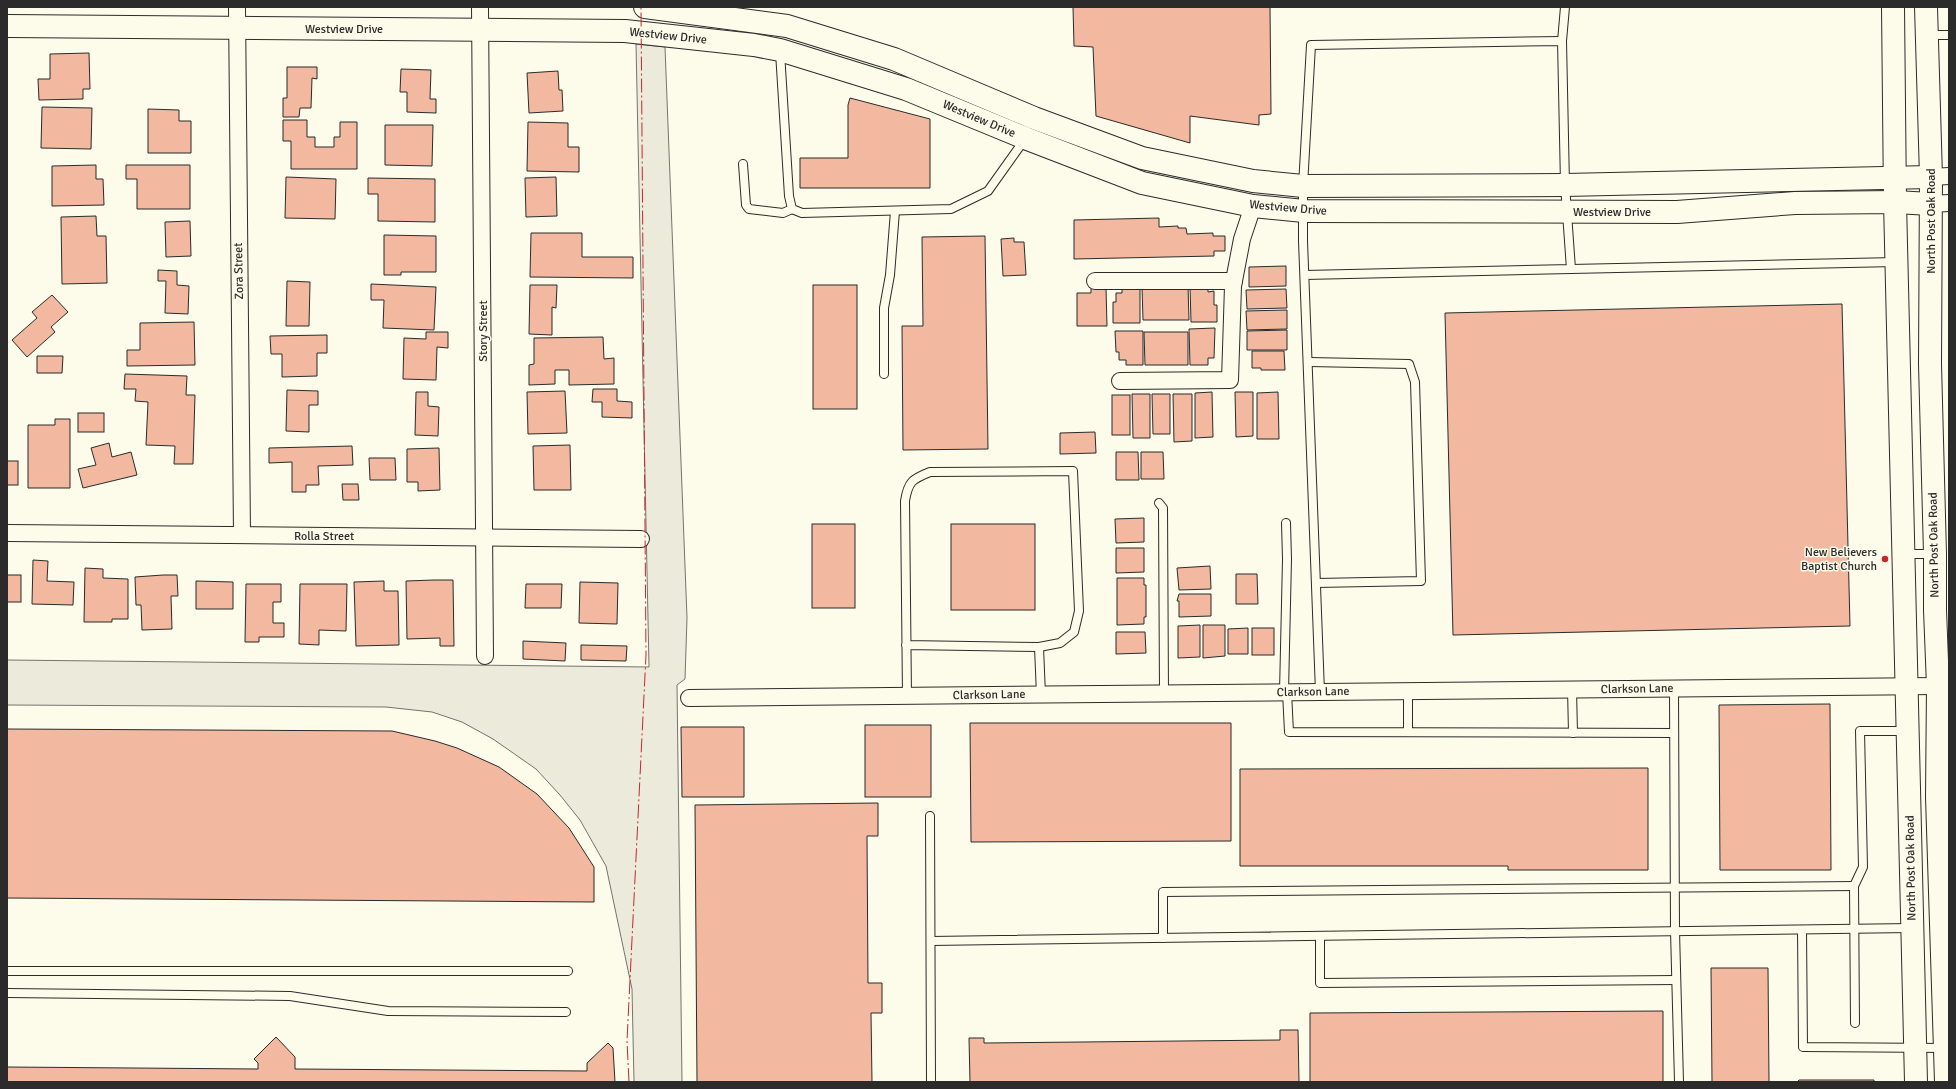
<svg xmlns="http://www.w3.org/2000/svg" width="1956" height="1089" font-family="Signika,sans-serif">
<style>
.green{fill:#ecebdb;stroke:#74746e}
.building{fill:#f2b8a0;stroke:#2b2b2b}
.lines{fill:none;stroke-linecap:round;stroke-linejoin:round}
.lane-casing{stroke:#2b2b2b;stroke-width:10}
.street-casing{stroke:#2b2b2b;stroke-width:18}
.secondary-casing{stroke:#2b2b2b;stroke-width:24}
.lane{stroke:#fdfbea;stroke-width:8}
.street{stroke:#fdfbea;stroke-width:16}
.secondary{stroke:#fdfbea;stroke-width:22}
.power{stroke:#c62828;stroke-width:1;stroke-dasharray:14 3 2 3;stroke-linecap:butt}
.poi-dot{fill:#c62828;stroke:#fdfbea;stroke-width:1.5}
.labels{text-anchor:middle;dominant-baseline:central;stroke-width:3;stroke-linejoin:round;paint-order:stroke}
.street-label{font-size:12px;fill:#2b2b2b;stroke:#fdfbea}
.poi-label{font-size:12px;fill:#2b2b2b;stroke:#fdfbea;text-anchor:end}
</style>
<rect width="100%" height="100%" fill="#fdfbea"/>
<path class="green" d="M 636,44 L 665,47 L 687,618 L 685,679 L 677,685 L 682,1082 L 634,1082 L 632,989 L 606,866 L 580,820 L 560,795 L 536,769 L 493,739 L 462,722 L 432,712 L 386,707 L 7,705 L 7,660 L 649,667 Z"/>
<g class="building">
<path d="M 1073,7 L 1270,7 L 1271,114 L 1259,115 L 1259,125 L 1190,116 L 1190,143 L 1096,116 L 1093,47 L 1074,46 Z"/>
<path d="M 89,53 L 90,89 L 83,89 L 83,99 L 39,100 L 38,79 L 50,79 L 50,54 Z"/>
<path d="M 287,67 L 317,67 L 317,79 L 312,78 L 311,108 L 300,108 L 299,117 L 283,117 L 283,98 L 287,98 Z"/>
<path d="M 401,69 L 431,70 L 430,99 L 436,99 L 436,113 L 407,112 L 407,92 L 400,92 Z"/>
<path d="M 558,71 L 559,90 L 562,90 L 563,111 L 529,113 L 527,73 Z"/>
<path d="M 850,98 L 930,119 L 930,188 L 800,188 L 800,158 L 848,158 L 848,105 Z"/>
<path d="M 42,107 L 92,108 L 91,149 L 41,148 Z"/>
<path d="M 148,109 L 179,110 L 179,121 L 191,121 L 191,153 L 148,153 Z"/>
<path d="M 283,120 L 307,120 L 307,137 L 315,137 L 315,147 L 334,147 L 334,137 L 340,137 L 340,122 L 357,122 L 357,169 L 291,169 L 291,141 L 283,141 Z"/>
<path d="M 528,122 L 568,123 L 568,147 L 579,147 L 579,172 L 527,171 Z"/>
<path d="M 385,125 L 433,125 L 432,166 L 385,165 Z"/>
<path d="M 96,165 L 96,179 L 103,179 L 104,205 L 52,206 L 52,166 Z"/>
<path d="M 126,165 L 190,165 L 190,209 L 137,209 L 137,179 L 126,179 Z"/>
<path d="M 286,177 L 336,179 L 335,219 L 285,218 Z"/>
<path d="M 556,177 L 557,216 L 526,217 L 525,178 Z"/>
<path d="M 368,178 L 435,179 L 435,222 L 378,221 L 378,194 L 368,194 Z"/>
<path d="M 96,216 L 97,236 L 106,236 L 107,283 L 62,284 L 61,217 Z"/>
<path d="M 1159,218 L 1159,227 L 1178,226 L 1178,228 L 1186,228 L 1187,234 L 1213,233 L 1213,236 L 1225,236 L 1225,251 L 1214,251 L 1214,256 L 1074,259 L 1074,220 Z"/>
<path d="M 190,221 L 191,256 L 166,257 L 165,222 Z"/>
<path d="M 531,233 L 582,233 L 582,257 L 633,257 L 633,278 L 530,277 Z"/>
<path d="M 384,235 L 436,236 L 436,272 L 401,272 L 401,275 L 384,275 Z"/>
<path d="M 985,236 L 988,449 L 903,450 L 902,326 L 923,326 L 922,237 Z"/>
<path d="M 1014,238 L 1014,242 L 1024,242 L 1026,275 L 1003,276 L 1001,239 Z"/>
<path d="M 1286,266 L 1286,286 L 1249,287 L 1249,267 Z"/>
<path d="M 158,270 L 177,271 L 177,285 L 189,286 L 188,314 L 165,313 L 166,281 L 158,281 Z"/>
<path d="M 287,281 L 310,282 L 309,326 L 286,326 Z"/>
<path d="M 371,284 L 436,287 L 434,330 L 383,328 L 384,300 L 371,300 Z"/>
<path d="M 530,285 L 557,285 L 556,308 L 552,307 L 552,335 L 529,334 Z"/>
<rect x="813" y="285" width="44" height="124"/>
<path d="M 1188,286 L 1189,320 L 1143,320 L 1142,287 Z"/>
<path d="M 1190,286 L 1208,286 L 1208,292 L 1214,291 L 1214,305 L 1217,305 L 1217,322 L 1191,322 Z"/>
<path d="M 1140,287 L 1140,323 L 1113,323 L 1113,302 L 1116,302 L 1116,293 L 1122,293 L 1122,288 Z"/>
<path d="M 1091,288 L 1106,288 L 1107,326 L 1077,326 L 1077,293 L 1091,293 Z"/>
<path d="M 1286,289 L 1287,308 L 1247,309 L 1246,290 Z"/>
<path d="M 52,295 L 68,312 L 51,327 L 55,332 L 27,357 L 12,340 L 37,318 L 32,312 Z"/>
<path d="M 1842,304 L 1850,626 L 1453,635 L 1445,313 Z"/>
<path d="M 1287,310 L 1287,329 L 1247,330 L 1246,311 Z"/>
<path d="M 194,322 L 195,365 L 127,366 L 127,350 L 140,350 L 140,323 Z"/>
<path d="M 1215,328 L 1214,358 L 1208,358 L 1208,365 L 1190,365 L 1189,329 Z"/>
<path d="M 1287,330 L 1287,350 L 1247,350 L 1247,331 Z"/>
<path d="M 1115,331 L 1143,331 L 1143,365 L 1126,365 L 1126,360 L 1119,360 L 1119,352 L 1116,352 Z"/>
<path d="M 426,332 L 448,332 L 448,348 L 437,347 L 436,380 L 403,379 L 404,338 L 426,339 Z"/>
<path d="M 1144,332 L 1188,332 L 1188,365 L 1145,365 Z"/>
<path d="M 327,335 L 327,353 L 317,353 L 317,376 L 282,377 L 282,354 L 271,354 L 270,336 Z"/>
<path d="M 603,337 L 604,359 L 614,358 L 614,384 L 569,385 L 569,370 L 555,370 L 555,384 L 529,385 L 529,365 L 534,364 L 534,338 Z"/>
<path d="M 1252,351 L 1284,351 L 1285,370 L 1261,370 L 1261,368 L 1252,368 Z"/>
<path d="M 37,356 L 63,356 L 62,373 L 37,373 Z"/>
<path d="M 125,374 L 187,376 L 186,395 L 195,395 L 193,464 L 174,464 L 175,446 L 146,445 L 148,402 L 135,401 L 136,389 L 124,389 Z"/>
<path d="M 593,389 L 617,389 L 617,401 L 632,402 L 632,418 L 602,417 L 602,402 L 592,402 Z"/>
<path d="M 287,390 L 318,391 L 318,405 L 309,405 L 309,432 L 286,431 Z"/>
<path d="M 565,391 L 567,433 L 528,434 L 527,392 Z"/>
<path d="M 416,392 L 428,392 L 428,406 L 439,407 L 438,436 L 415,435 Z"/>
<path d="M 1212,392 L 1213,437 L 1195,438 L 1195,393 Z"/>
<path d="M 1235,392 L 1253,392 L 1253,436 L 1236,437 Z"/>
<path d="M 1278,392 L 1279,439 L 1257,439 L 1257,393 Z"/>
<path d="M 1132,394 L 1150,394 L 1150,438 L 1133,438 Z"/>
<path d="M 1152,394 L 1170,394 L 1170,434 L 1153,434 Z"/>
<path d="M 1173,394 L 1192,394 L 1192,441 L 1174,442 Z"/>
<rect x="1112" y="395" width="18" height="40"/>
<rect x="78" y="413" width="26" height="19"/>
<path d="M 55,419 L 70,419 L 70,488 L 28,488 L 28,425 L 55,425 Z"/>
<path d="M 1095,432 L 1096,453 L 1060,454 L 1060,433 Z"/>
<path d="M 109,443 L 112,457 L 131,452 L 137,475 L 83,488 L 78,469 L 96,465 L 91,448 Z"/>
<path d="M 570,445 L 571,490 L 534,490 L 533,446 Z"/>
<path d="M 352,446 L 353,465 L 318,466 L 319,485 L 306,485 L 306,492 L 292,492 L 292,462 L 269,463 L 269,448 Z"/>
<path d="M 439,448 L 440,490 L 418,491 L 418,482 L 407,482 L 407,449 Z"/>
<path d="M 1116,452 L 1138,452 L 1139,480 L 1116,480 Z"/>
<path d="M 1141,452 L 1163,452 L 1164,479 L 1141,479 Z"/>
<path d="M 369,458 L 395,458 L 396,480 L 370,480 Z"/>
<rect x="7" y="461" width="11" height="24"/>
<path d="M 342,484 L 358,484 L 359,500 L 343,500 Z"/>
<path d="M 1144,518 L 1144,542 L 1116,543 L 1115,519 Z"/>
<rect x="812" y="524" width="43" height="84"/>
<rect x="951" y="524" width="84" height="86"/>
<path d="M 1116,548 L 1144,548 L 1144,572 L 1116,573 Z"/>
<path d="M 33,560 L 48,561 L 47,581 L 74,582 L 73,605 L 32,604 Z"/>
<path d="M 1210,566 L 1211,589 L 1179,590 L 1177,568 Z"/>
<path d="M 85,568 L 103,569 L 103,578 L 128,579 L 128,619 L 112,619 L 112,622 L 84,622 Z"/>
<path d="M 1236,574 L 1257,574 L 1258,604 L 1236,604 Z"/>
<rect x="7" y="575" width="14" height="27"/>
<path d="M 163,575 L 177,575 L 178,596 L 171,596 L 172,629 L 142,630 L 141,605 L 136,605 L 135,577 Z"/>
<path d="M 1117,578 L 1144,578 L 1144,585 L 1146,585 L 1146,617 L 1144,617 L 1144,624 L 1117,625 Z"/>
<path d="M 434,580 L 453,580 L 454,646 L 440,646 L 440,638 L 407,639 L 406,581 Z"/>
<path d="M 196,581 L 233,582 L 233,609 L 196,609 Z"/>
<path d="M 384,581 L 384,591 L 398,591 L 399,645 L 356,646 L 354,582 Z"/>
<path d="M 580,582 L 618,583 L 617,624 L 579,623 Z"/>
<path d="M 246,584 L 281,584 L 281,602 L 273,602 L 273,623 L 284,623 L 284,637 L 259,637 L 259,642 L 245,642 Z"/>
<path d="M 300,584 L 347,584 L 346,631 L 319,630 L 319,645 L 299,644 Z"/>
<path d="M 526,584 L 562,584 L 561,608 L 525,608 Z"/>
<path d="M 1179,594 L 1211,594 L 1211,616 L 1179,617 L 1179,601 L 1177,601 Z"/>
<path d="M 1200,625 L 1200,657 L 1178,658 L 1178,626 Z"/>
<path d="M 1203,625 L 1225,625 L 1225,656 L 1203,658 Z"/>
<path d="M 1248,628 L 1248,654 L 1228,654 L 1228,629 Z"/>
<rect x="1252" y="628" width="22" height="27"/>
<path d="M 1116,632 L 1145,632 L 1146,653 L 1116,654 Z"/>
<path d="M 523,641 L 566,643 L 565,661 L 523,659 Z"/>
<path d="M 581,645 L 627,646 L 626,661 L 581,660 Z"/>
<path d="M 1830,704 L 1831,870 L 1720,870 L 1719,705 Z"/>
<path d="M 970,723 L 1231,723 L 1231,841 L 971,842 Z"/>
<rect x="865" y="725" width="66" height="72"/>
<path d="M 681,727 L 744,727 L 744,797 L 682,797 Z"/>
<path d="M 7,729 L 392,731 L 435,741 L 457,748 L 499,767 L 537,794 L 569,828 L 594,867 L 594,902 L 7,898 Z"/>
<path d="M 1648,768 L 1648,870 L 1508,870 L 1508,866 L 1240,866 L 1240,769 Z"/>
<path d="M 878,803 L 878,836 L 867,836 L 868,983 L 882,983 L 882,1013 L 871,1013 L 872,1082 L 697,1082 L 695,805 Z"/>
<path d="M 1711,968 L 1768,968 L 1769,1082 L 1712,1082 Z"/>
<path d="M 1663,1011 L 1663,1082 L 1310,1082 L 1310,1013 Z"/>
<path d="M 1280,1030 L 1298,1030 L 1299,1082 L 970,1082 L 969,1038 L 984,1038 L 984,1043 L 1280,1040 Z"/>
<path d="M 276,1037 L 295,1057 L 295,1069 L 587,1071 L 587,1063 L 608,1043 L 613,1048 L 615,1082 L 7,1082 L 7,1067 L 258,1069 L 258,1063 L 254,1059 Z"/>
<path d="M 1799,1080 L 1874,1080 L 1874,1082 L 1797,1082 Z"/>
</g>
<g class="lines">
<g class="lane-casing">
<g id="lane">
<path d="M 1928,35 L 1949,35"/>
<path d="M 1562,41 L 1565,7"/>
<path d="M 780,52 L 789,196 L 792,209 L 802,213 L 951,209 L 988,191 L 1025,139"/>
<path d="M 743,164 L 746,205 L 749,209 L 783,213 L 792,209"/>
<path d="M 1571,269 L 1896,262"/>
<path d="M 1305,275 L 1571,269 L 1565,185 L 1562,41 L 1311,45 L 1303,186 L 1303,241 L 1320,692"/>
<path d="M 1309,362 L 1409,364 L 1415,382 L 1421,581 L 1316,583"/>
<path d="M 884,374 L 884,308 L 890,275 L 895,211"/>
<path d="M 1159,503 L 1163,508 L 1164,693"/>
<path d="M 1904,554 L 1935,554"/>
<path d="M 906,645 L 1039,647 L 1060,643 L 1074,632 L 1079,611 L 1073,471 L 930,472 C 912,479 908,482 905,501 L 907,696"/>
<path d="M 1039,647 L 1041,695"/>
<path d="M 1572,689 L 1573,733"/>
<path d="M 1674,689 L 1675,931 L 1679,1082"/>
<path d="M 1284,692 L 1287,559 L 1286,523"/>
<path d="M 1287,692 L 1289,732 L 1674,733"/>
<path d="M 1408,732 L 1408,691"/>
<path d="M 930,816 L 931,1082"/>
<path d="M 1802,930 L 1803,1047 L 1943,1048"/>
<path d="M 1320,936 L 1320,983 L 1676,980"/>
<path d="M 1163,938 L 1163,892 L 1854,886"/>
<path d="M 931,941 L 1912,928"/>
<path d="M 7,971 L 568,971"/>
<path d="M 7,993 L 290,996 L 388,1011 L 566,1012"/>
<path d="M 1855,1023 L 1854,886 L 1863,867 L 1860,731 L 1908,731"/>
</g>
</g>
<g class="street-casing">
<g id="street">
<path d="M 237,7 L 242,535"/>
<path d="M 480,7 L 485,656"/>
<path d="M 1931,177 L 1949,176"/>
<path d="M 1931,204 L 1949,203"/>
<path d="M 1095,281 L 1234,281"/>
<path d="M 1120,381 L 1230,380 L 1233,286 L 1242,239 L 1253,206"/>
<path d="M 7,533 L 641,539"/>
<path d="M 689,698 L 1938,686"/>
</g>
</g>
<g class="secondary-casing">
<g id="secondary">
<path d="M 645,7 L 787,26 L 894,59 L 1034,118 L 1142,158 L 1253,181 L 1303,186 L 1565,185 L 1931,177"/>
<path d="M 1893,7 L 1895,202 L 1916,1082"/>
<path d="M 1926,7 L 1931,177 L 1930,364 L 1935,554 L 1935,610 L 1938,686 L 1937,797 L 1946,1082"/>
<path d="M 7,26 L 625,31 L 754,45 L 780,50 L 906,89 L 1025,138 L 1142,183 L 1253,206 L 1304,211 L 1677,212 L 1795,203 L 1895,202 L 1931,204"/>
</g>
</g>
<use href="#lane" class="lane"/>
<use href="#street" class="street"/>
<use href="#secondary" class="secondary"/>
<path class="power" d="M 629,1082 L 627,1041 L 646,655 L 641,7"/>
</g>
<circle class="poi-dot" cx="1885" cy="559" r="4"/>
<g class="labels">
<g class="street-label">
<text x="344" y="29">Westview Drive</text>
<text transform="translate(668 36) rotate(6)">Westview Drive</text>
<text transform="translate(979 119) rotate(23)">Westview Drive</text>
<text transform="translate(1288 208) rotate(5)">Westview Drive</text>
<text x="1612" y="212">Westview Drive</text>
<text transform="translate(1931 221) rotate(-90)">North Post Oak Road</text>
<text transform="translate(239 271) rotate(-91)">Zora Street</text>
<text transform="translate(483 331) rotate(-90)">Story Street</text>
<text x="324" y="536">Rolla Street</text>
<text transform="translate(1934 545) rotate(-91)">North Post Oak Road</text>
<text transform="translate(1637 689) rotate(-1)">Clarkson Lane</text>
<text transform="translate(1313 692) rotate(-1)">Clarkson Lane</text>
<text transform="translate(989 695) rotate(-1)">Clarkson Lane</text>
<text transform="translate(1911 868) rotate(-91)">North Post Oak Road</text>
</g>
<g class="poi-label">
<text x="1877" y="552">New Believers<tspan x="1877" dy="14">Baptist Church</tspan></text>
</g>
</g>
<rect width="1956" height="1089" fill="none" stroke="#2b2b2b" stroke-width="16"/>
</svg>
